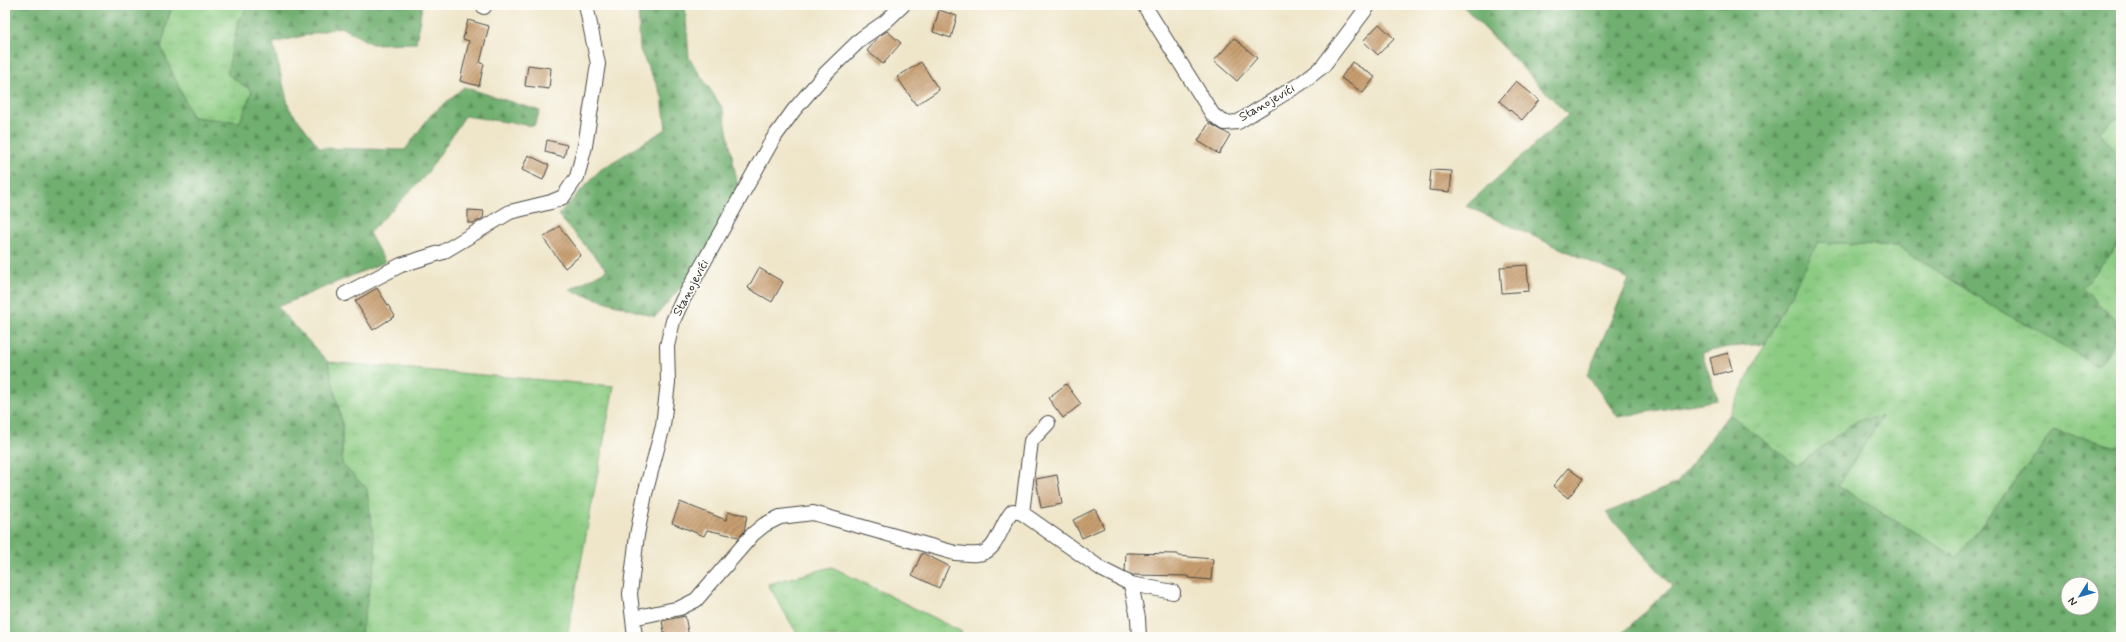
<svg xmlns="http://www.w3.org/2000/svg" width="2126" height="642" font-family="Mynerve,sans-serif">
<style>
.grass{fill:url(#grass-tufts);stroke:#5b7b56}
.forest{fill:url(#forest-firs);stroke:#4e6d4e;fill-rule:evenodd}
.building{fill:url(#building-hatch)}
.lines{fill:none;stroke-linecap:round;stroke-linejoin:round}
.street-casing{stroke:#484743;stroke-width:16}
.street{stroke:#fff;stroke-width:14}
.labels{text-anchor:middle;dominant-baseline:central;stroke-width:3.5;stroke-linejoin:round;paint-order:stroke}
.street-label{font-size:13px;fill:#2b2b2b;stroke:#fdfcf7}
</style>
<defs>
<pattern id="grass-tufts" width="24" height="20" patternUnits="userSpaceOnUse"><rect width="24" height="20" fill="#8bcb82"/><path d="M3 7l-1-3M5 7V3M7 7l1-3M15 17l-1-3M17 17v-4M19 17l1-3" fill="none" stroke="#78ae70"/></pattern>
<pattern id="forest-firs" width="22" height="20" patternUnits="userSpaceOnUse"><rect width="22" height="20" fill="#70af70"/><path d="M5 1l3.5 6h-7zM16 11l3.5 6h-7z" fill="#5c8f5c"/></pattern>
<pattern id="building-hatch" width="6" height="6" patternUnits="userSpaceOnUse"><rect width="6" height="6" fill="#c89f71"/><path d="M-1 1l2-2M0 6l6-6M5 7l2-2" fill="none" stroke="#a3825d"/></pattern>
</defs>
<rect width="100%" height="100%" fill="#fdfcf7"/>
<filter id="ink" filterUnits="userSpaceOnUse"><feTurbulence type="fractalNoise" baseFrequency=".025" numOctaves="2"/><feDisplacementMap in="SourceGraphic" scale="8" xChannelSelector="R" yChannelSelector="G"/><feConvolveMatrix kernelMatrix="1 2 1 2 8 2 1 2 1" color-interpolation-filters="sRGB"/></filter>
<filter id="wash" filterUnits="userSpaceOnUse"><feTurbulence type="fractalNoise" baseFrequency=".012" numOctaves="4" result="noise"/><feDisplacementMap in="SourceGraphic" scale="16" xChannelSelector="R" yChannelSelector="G"/><feGaussianBlur stdDeviation="0.9" result="paint"/><feColorMatrix in="noise" values="0 0 0 0 0 0 0 0 0 0 0 0 0 0 0 0 0 1.4 0 .05"/><feComposite in="paint" operator="in"/></filter>
<g filter="url(#wash)">
<rect width="100%" height="100%" fill="#efe6ca"/>
<g class="grass">
<path d="M 172,5 L 249,5 L 238,22 L 252,91 L 240,122 L 192,117 L 161,47 Z"/>
<path d="M 2121,115 L 2121,159 L 2099,131 Z"/>
<path d="M 2121,240 L 2121,444 L 2117,447 L 2054,430 L 1957,558 L 1838,486 L 1882,417 L 1858,420 L 1797,466 L 1729,414 L 1817,242 L 1898,246 L 2005,314 L 2034,328 L 2121,326 L 2082,288 Z"/>
<path d="M 328,362 L 614,386 L 567,637 L 360,637 L 364,611 L 367,489 L 342,464 L 342,423 Z"/>
<path d="M 832,567 L 962,632 L 959,637 L 799,637 L 768,584 Z"/>
</g>
<g class="forest">
<path d="M 5,5 L 172,5 L 161,47 L 192,117 L 240,122 L 252,91 L 227,74 L 238,22 L 249,5 L 422,5 L 416,43 L 372,44 L 341,27 L 273,43 L 289,108 L 320,148 L 405,150 L 430,116 L 464,87 L 540,111 L 534,126 L 465,116 L 426,175 L 369,233 L 385,262 L 277,307 L 328,362 L 342,423 L 342,464 L 367,489 L 376,556 L 360,637 L 5,637 Z"/>
<path d="M 638,5 L 685,5 L 689,58 L 723,109 L 739,192 L 695,271 L 655,317 L 569,290 L 607,270 L 558,215 L 600,170 L 666,129 L 662,96 L 640,50 Z"/>
<path d="M 1462,5 L 1887,5 L 1894,9 L 1896,5 L 2121,5 L 2121,115 L 2099,131 L 2121,159 L 2121,240 L 2082,288 L 2121,326 L 2110,351 L 2097,366 L 2034,328 L 2005,314 L 1898,246 L 1818,242 L 1765,344 L 1729,347 L 1702,353 L 1718,400 L 1618,417 L 1587,375 L 1629,279 L 1466,206 L 1568,115 Z"/>
<path d="M 1729,414 L 1797,466 L 1858,420 L 1882,417 L 1838,486 L 1957,558 L 2054,430 L 2117,447 L 2121,444 L 2121,637 L 1618,637 L 1672,586 L 1606,513 L 1677,483 ZM 2068,584 L 2092,584 L 2092,608 L 2068,608 Z"/>
</g>
<g id="blocks">
<g class="building">
<path d="M 939,10 L 957,16 L 951,38 L 933,32 Z"/>
<path d="M 468,20 L 489,26 L 480,63 L 484,64 L 479,86 L 460,81 L 469,41 L 463,39 Z"/>
<path d="M 1379,24 L 1394,38 L 1378,55 L 1363,41 Z"/>
<path d="M 887,31 L 901,43 L 883,64 L 867,51 L 879,36 Z"/>
<path d="M 1234,38 L 1257,58 L 1237,81 L 1214,61 Z"/>
<path d="M 921,62 L 939,90 L 916,105 L 897,77 Z"/>
<path d="M 1352,62 L 1375,77 L 1363,93 L 1341,78 Z"/>
<path d="M 528,65 L 551,68 L 549,89 L 525,86 Z"/>
<path d="M 1516,81 L 1539,100 L 1522,120 L 1499,101 Z"/>
<path d="M 1209,123 L 1230,135 L 1219,154 L 1198,141 Z"/>
<path d="M 547,140 L 567,145 L 564,157 L 545,152 Z"/>
<path d="M 528,155 L 549,165 L 543,180 L 522,170 Z"/>
<path d="M 1431,170 L 1452,171 L 1450,192 L 1429,190 Z"/>
<path d="M 468,210 L 484,211 L 483,218 L 474,223 L 468,223 Z"/>
<path d="M 559,226 L 581,255 L 565,268 L 543,238 Z"/>
<path d="M 1527,265 L 1529,291 L 1502,293 L 1500,267 Z"/>
<path d="M 759,268 L 783,282 L 772,302 L 748,288 Z"/>
<path d="M 377,288 L 395,316 L 373,330 L 355,301 Z"/>
<path d="M 1728,353 L 1732,370 L 1714,375 L 1710,358 Z"/>
<path d="M 1066,384 L 1081,404 L 1063,418 L 1048,398 Z"/>
<path d="M 1568,468 L 1583,479 L 1568,498 L 1553,486 Z"/>
<path d="M 1057,475 L 1062,504 L 1041,508 L 1036,479 Z"/>
<path d="M 680,502 L 726,520 L 728,512 L 747,515 L 744,532 L 739,537 L 707,530 L 704,536 L 672,523 Z"/>
<path d="M 1095,509 L 1104,528 L 1082,538 L 1073,520 Z"/>
<path d="M 922,553 L 949,566 L 939,588 L 912,575 Z"/>
<path d="M 1126,553 L 1178,554 L 1178,556 L 1213,559 L 1211,580 L 1189,578 L 1189,576 L 1133,575 L 1125,572 Z"/>
<path d="M 685,616 L 689,637 L 665,637 L 662,621 Z"/>
</g>
</g>
</g>
<g filter="url(#ink)">
<use href="#blocks" fill-opacity="0" stroke="#484743" stroke-width="1"/>
<g class="lines">
<g class="street-casing">
<g id="street">
<path d="M 1144,5 L 1213,115 L 1225,123 L 1238,122 L 1300,84 L 1323,66 L 1369,5"/>
<path d="M 484,7 L 484,5"/>
<path d="M 345,294 L 401,265 L 443,252 L 510,212 L 551,202 L 563,197 L 577,177 L 585,146 L 598,64 L 586,5"/>
<path d="M 1022,513 L 1031,441 L 1048,423"/>
<path d="M 1131,584 L 1138,618 L 1139,637"/>
<path d="M 633,618 L 680,608 L 696,600 L 753,534 L 764,525 L 780,517 L 813,513 L 955,553 C 962,553 969,555 977,554 C 998,554 1000,523 1013,511 L 1022,513 L 1103,570 L 1131,584 L 1173,592"/>
<path d="M 635,637 L 630,594 L 637,535 L 645,494 L 663,426 L 668,382 L 667,346 L 673,321 L 682,301 L 773,139 L 794,110 L 825,74 L 862,38 L 885,22 L 903,5"/>
</g>
</g>
<use href="#street" class="street"/>
</g>
</g>
<g class="labels">
<g class="street-label">
<text transform="translate(1267 103) rotate(-30)">Stanojevići</text>
<text transform="translate(691 288) rotate(-62)">Stanojevići</text>
</g>
</g>
<rect width="2126" height="642" fill="none" stroke="#fdfcf7" stroke-width="20"/>
<g transform="translate(2080 596) rotate(233)"><circle r="19" fill="#fdfcf7" stroke="#a9a8a5"/>
<path d="M0-3L7 15L0 10L-7 15Z" fill="#1f6fb2"/>
<text y="-6" font-size="11" font-weight="bold" text-anchor="middle" fill="#2b2b2b">N</text>
</g>
</svg>
